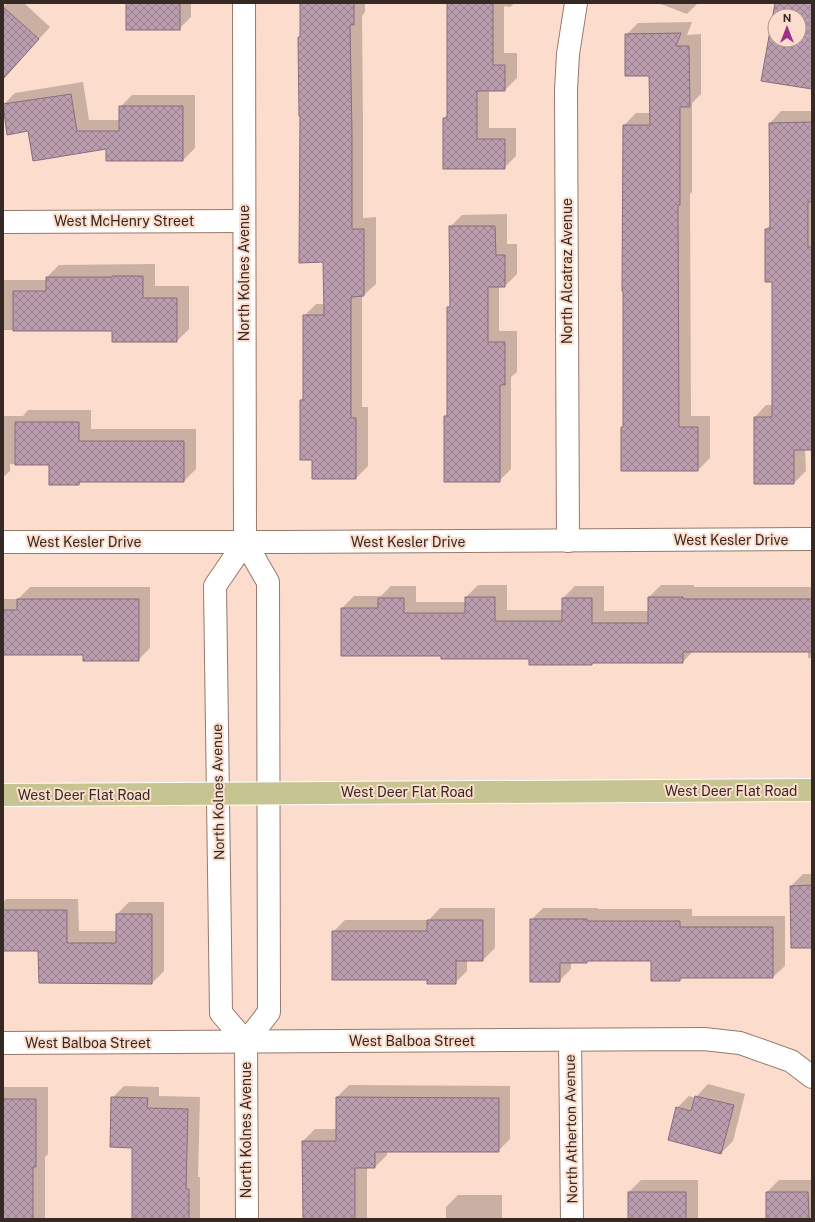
<svg xmlns="http://www.w3.org/2000/svg" width="815" height="1222" font-family="'Public Sans',sans-serif">
<style>
.shadow{fill:#0003}
.building{fill:url(#building-cross-hatch);stroke:#896d7d;fill-rule:evenodd}
.lines{fill:none;stroke-linecap:round;stroke-linejoin:round}
.minor-casing{stroke:#967a6a;stroke-width:24}
.major-casing{stroke:#fff;stroke-width:24}
.minor{stroke:#fff;stroke-width:22}
.major{stroke:#c6c592;stroke-width:22}
.labels{text-anchor:middle;dominant-baseline:central;stroke-width:4;stroke-linejoin:round;paint-order:stroke}
.street-label{font-size:14px;fill:#352a23;stroke:#fcdccc}
</style>
<defs>
<pattern id="building-cross-hatch" width="8" height="8" patternUnits="userSpaceOnUse"><rect width="8" height="8" fill="#ba9dae"/><path d="M0 0l8 8M0 8l8-8" fill="none" stroke="#98808d"/></pattern>
</defs>
<rect width="100%" height="100%" fill="#fcdccc"/>
<g class="shadow">
<path d="M 7,3 L 24,3 L 50,27 L 3,78 L 3,7 Z"/>
<path d="M 127,3 L 191,3 L 191,17 L 179,29 Z"/>
<path d="M 301,3 L 365,3 L 365,12 L 362,16 L 363,121 L 363,218 L 376,217 L 376,284 L 364,295 L 362,295 L 362,407 L 368,407 L 368,466 L 356,478 L 313,459 L 301,400 L 304,397 L 304,316 L 316,304 L 325,304 L 324,261 L 301,115 L 299,37 L 301,35 Z"/>
<path d="M 448,3 L 515,3 L 510,7 L 504,6 L 504,53 L 517,53 L 517,78 L 505,90 L 489,90 L 489,128 L 516,128 L 516,156 L 504,168 L 444,168 L 444,118 L 448,114 Z"/>
<path d="M 658,3 L 698,3 L 687,14 Z"/>
<path d="M 692,22 L 687,35 L 701,34 L 701,94 L 692,103 L 692,192 L 690,194 L 691,416 L 710,416 L 710,458 L 698,470 L 622,428 L 624,426 L 623,228 L 624,227 L 624,125 L 636,113 L 651,113 L 650,75 L 626,35 L 638,23 Z"/>
<path d="M 83,82 L 89,120 L 120,120 L 120,107 L 132,95 L 195,95 L 195,148 L 183,160 L 107,160 L 107,148 L 29,130 L 3,105 L 15,93 Z"/>
<path d="M 781,111 L 812,111 L 812,449 L 805,449 L 806,471 L 794,483 L 755,417 L 766,405 L 773,405 L 773,281 L 766,281 L 766,229 L 771,224 L 770,123 Z"/>
<path d="M 507,214 L 507,244 L 517,244 L 517,274 L 505,286 L 499,286 L 499,331 L 517,331 L 517,372 L 511,377 L 511,469 L 499,481 L 445,417 L 448,414 L 448,307 L 451,304 L 450,227 L 462,215 Z"/>
<path d="M 155,264 L 155,286 L 189,286 L 189,329 L 177,341 L 113,330 L 3,330 L 3,280 L 47,280 L 47,277 L 59,265 Z"/>
<path d="M 28,410 L 91,410 L 91,429 L 196,429 L 196,469 L 184,481 L 82,481 L 79,484 L 50,464 L 10,464 L 10,471 L 3,477 L 3,416 L 23,416 Z"/>
<path d="M 478,585 L 507,585 L 507,610 L 563,610 L 563,598 L 575,586 L 604,586 L 604,611 L 649,611 L 649,597 L 661,585 L 694,585 L 694,587 L 812,587 L 812,658 L 808,658 L 808,651 L 693,651 L 683,662 L 594,662 L 592,664 L 530,658 L 442,655 L 342,655 L 342,608 L 354,596 L 381,596 L 391,586 L 416,586 L 416,602 L 466,602 L 466,597 Z"/>
<path d="M 30,587 L 150,587 L 150,648 L 138,660 L 84,654 L 3,653 L 3,599 L 18,599 Z"/>
<path d="M 803,874 L 812,874 L 812,947 L 791,886 Z"/>
<path d="M 6,899 L 78,899 L 79,931 L 117,931 L 117,914 L 129,902 L 164,902 L 164,971 L 152,983 L 40,982 L 39,950 L 3,950 L 3,903 Z"/>
<path d="M 440,908 L 495,908 L 495,948 L 483,960 L 467,960 L 467,971 L 455,983 L 428,979 L 333,932 L 345,920 L 429,920 Z"/>
<path d="M 543,908 L 598,908 L 598,909 L 692,909 L 692,916 L 785,916 L 785,966 L 773,977 L 683,977 L 680,980 L 652,960 L 588,960 L 586,962 L 571,962 L 571,969 L 559,981 L 531,920 Z"/>
<path d="M 708,1084 L 745,1094 L 733,1141 L 721,1153 L 677,1108 L 689,1096 L 695,1098 Z"/>
<path d="M 349,1085 L 510,1086 L 510,1139 L 498,1151 L 387,1151 L 387,1155 L 375,1167 L 367,1167 L 367,1219 L 304,1219 L 303,1141 L 315,1129 L 337,1129 L 337,1097 Z"/>
<path d="M 124,1086 L 159,1087 L 159,1096 L 200,1097 L 198,1177 L 200,1177 L 200,1219 L 133,1219 L 133,1147 L 112,1098 Z"/>
<path d="M 3,1087 L 48,1087 L 48,1154 L 45,1157 L 45,1219 L 3,1219 Z"/>
<path d="M 641,1180 L 698,1180 L 698,1219 L 629,1219 L 629,1192 Z"/>
<path d="M 779,1180 L 812,1180 L 812,1219 L 767,1219 L 767,1192 Z"/>
<path d="M 458,1195 L 502,1195 L 502,1219 L 446,1219 L 446,1207 Z"/>
</g>
<g class="building">
<rect x="126" y="3" width="54" height="27"/>
<path d="M 300,3 L 354,3 L 354,25 L 350,25 L 352,134 L 352,229 L 364,229 L 364,296 L 351,297 L 351,418 L 356,418 L 356,479 L 312,479 L 312,460 L 300,460 L 300,400 L 303,400 L 303,315 L 324,315 L 323,262 L 299,263 L 300,116 L 299,116 L 298,37 L 300,37 Z"/>
<path d="M 447,3 L 493,3 L 493,65 L 505,65 L 505,91 L 477,91 L 477,139 L 505,139 L 505,169 L 443,169 L 443,118 L 447,118 Z"/>
<path d="M 775,3 L 812,3 L 812,89 L 761,81 ZM 775,16 L 799,16 L 799,40 L 775,40 Z"/>
<path d="M 3,7 L 39,39 L 3,79 Z"/>
<path d="M 681,33 L 676,46 L 689,46 L 690,107 L 680,107 L 680,205 L 678,205 L 679,427 L 698,427 L 698,471 L 621,471 L 621,427 L 623,427 L 623,291 L 622,291 L 623,125 L 650,125 L 649,76 L 625,76 L 625,34 Z"/>
<path d="M 71,94 L 77,131 L 119,131 L 119,106 L 183,106 L 183,161 L 106,161 L 106,149 L 33,161 L 28,131 L 7,135 L 3,104 Z"/>
<path d="M 812,122 L 812,202 L 808,202 L 808,247 L 812,247 L 812,450 L 794,450 L 794,484 L 754,484 L 754,417 L 772,417 L 772,282 L 765,282 L 765,229 L 770,229 L 769,123 Z"/>
<path d="M 449,226 L 495,226 L 496,255 L 505,255 L 505,287 L 488,287 L 488,342 L 505,342 L 505,385 L 500,385 L 500,482 L 444,482 L 444,416 L 447,416 L 447,307 L 450,307 Z"/>
<path d="M 112,276 L 143,276 L 143,298 L 177,298 L 177,342 L 112,342 L 112,331 L 13,331 L 13,291 L 46,291 L 46,277 L 112,277 Z"/>
<path d="M 15,422 L 79,422 L 79,441 L 184,441 L 184,482 L 79,482 L 79,485 L 49,485 L 49,465 L 15,465 Z"/>
<path d="M 465,597 L 495,597 L 495,621 L 562,621 L 562,598 L 592,598 L 592,623 L 648,623 L 648,597 L 683,597 L 683,599 L 812,599 L 812,652 L 683,652 L 683,663 L 592,663 L 592,665 L 529,665 L 529,659 L 441,659 L 441,656 L 341,656 L 341,608 L 378,608 L 378,598 L 404,598 L 404,613 L 465,613 Z"/>
<path d="M 17,599 L 139,599 L 139,661 L 83,661 L 83,655 L 3,655 L 3,610 L 17,610 Z"/>
<path d="M 812,885 L 812,948 L 791,948 L 790,886 Z"/>
<path d="M 3,910 L 67,910 L 67,943 L 116,943 L 116,914 L 152,914 L 152,984 L 39,983 L 38,951 L 3,951 Z"/>
<path d="M 530,919 L 587,919 L 587,921 L 680,921 L 680,927 L 773,927 L 773,978 L 680,978 L 680,981 L 651,981 L 651,961 L 587,961 L 587,963 L 560,963 L 560,982 L 530,982 Z"/>
<path d="M 427,920 L 483,920 L 483,961 L 456,961 L 456,984 L 427,984 L 427,980 L 332,980 L 332,931 L 427,931 Z"/>
<path d="M 695,1096 L 734,1105 L 721,1154 L 668,1140 L 676,1107 L 691,1111 Z"/>
<path d="M 111,1097 L 148,1098 L 147,1108 L 188,1109 L 186,1189 L 189,1189 L 189,1219 L 132,1219 L 132,1148 L 110,1147 Z"/>
<path d="M 336,1097 L 499,1098 L 499,1152 L 375,1152 L 375,1168 L 355,1168 L 355,1219 L 303,1219 L 302,1141 L 336,1141 Z"/>
<path d="M 3,1099 L 36,1099 L 36,1167 L 33,1167 L 33,1219 L 3,1219 Z"/>
<rect x="628" y="1192" width="58" height="27"/>
<path d="M 766,1192 L 808,1192 L 809,1219 L 766,1219 Z"/>
</g>
<g class="lines">
<g class="minor-casing">
<g id="minor">
<path d="M 244,3 L 245,542 L 268,582 L 269,1012 L 246,1042 L 221,1013 L 215,586 L 245,542"/>
<path d="M 3,222 L 244,221"/>
<path d="M 568,541 L 566,90 L 568,54 L 576,3"/>
<path d="M 3,542 L 284,542 L 812,539"/>
<path d="M 570,1040 L 572,1219"/>
<path d="M 246,1042 L 247,1219"/>
<path d="M 3,1043 L 704,1039 L 740,1043 L 791,1061 L 812,1077"/>
</g>
</g>
<g class="major-casing">
<path id="major" d="M 3,795 L 812,790"/>
</g>
<use href="#minor" class="minor"/>
<use href="#major" class="major"/>
</g>
<g class="labels">
<g class="street-label">
<text x="124" y="221">West McHenry Street</text>
<text transform="translate(567 271) rotate(-90)">North Alcatraz Avenue</text>
<text transform="translate(244 273) rotate(-90)">North Kolnes Avenue</text>
<text x="731" y="540">West Kesler Drive</text>
<text x="84" y="542">West Kesler Drive</text>
<text x="408" y="542">West Kesler Drive</text>
<text x="731" y="791">West Deer Flat Road</text>
<text transform="translate(218 792) rotate(-91)">North Kolnes Avenue</text>
<text x="407" y="792">West Deer Flat Road</text>
<text x="84" y="795">West Deer Flat Road</text>
<text x="412" y="1041">West Balboa Street</text>
<text x="88" y="1043">West Balboa Street</text>
<text transform="translate(571 1129) rotate(-91)">North Atherton Avenue</text>
<text transform="translate(246 1130) rotate(-90)">North Kolnes Avenue</text>
</g>
</g>
<rect width="815" height="1222" fill="none" stroke="#352a23" stroke-width="8"/>
<g transform="translate(787 28)"><circle r="19" fill="#fcdccc" stroke="#ac9588"/>
<path d="M0-3L7 15L0 10L-7 15Z" fill="#a02e8a"/>
<text y="-6" font-size="11" font-weight="bold" text-anchor="middle" fill="#352a23">N</text>
</g>
</svg>
